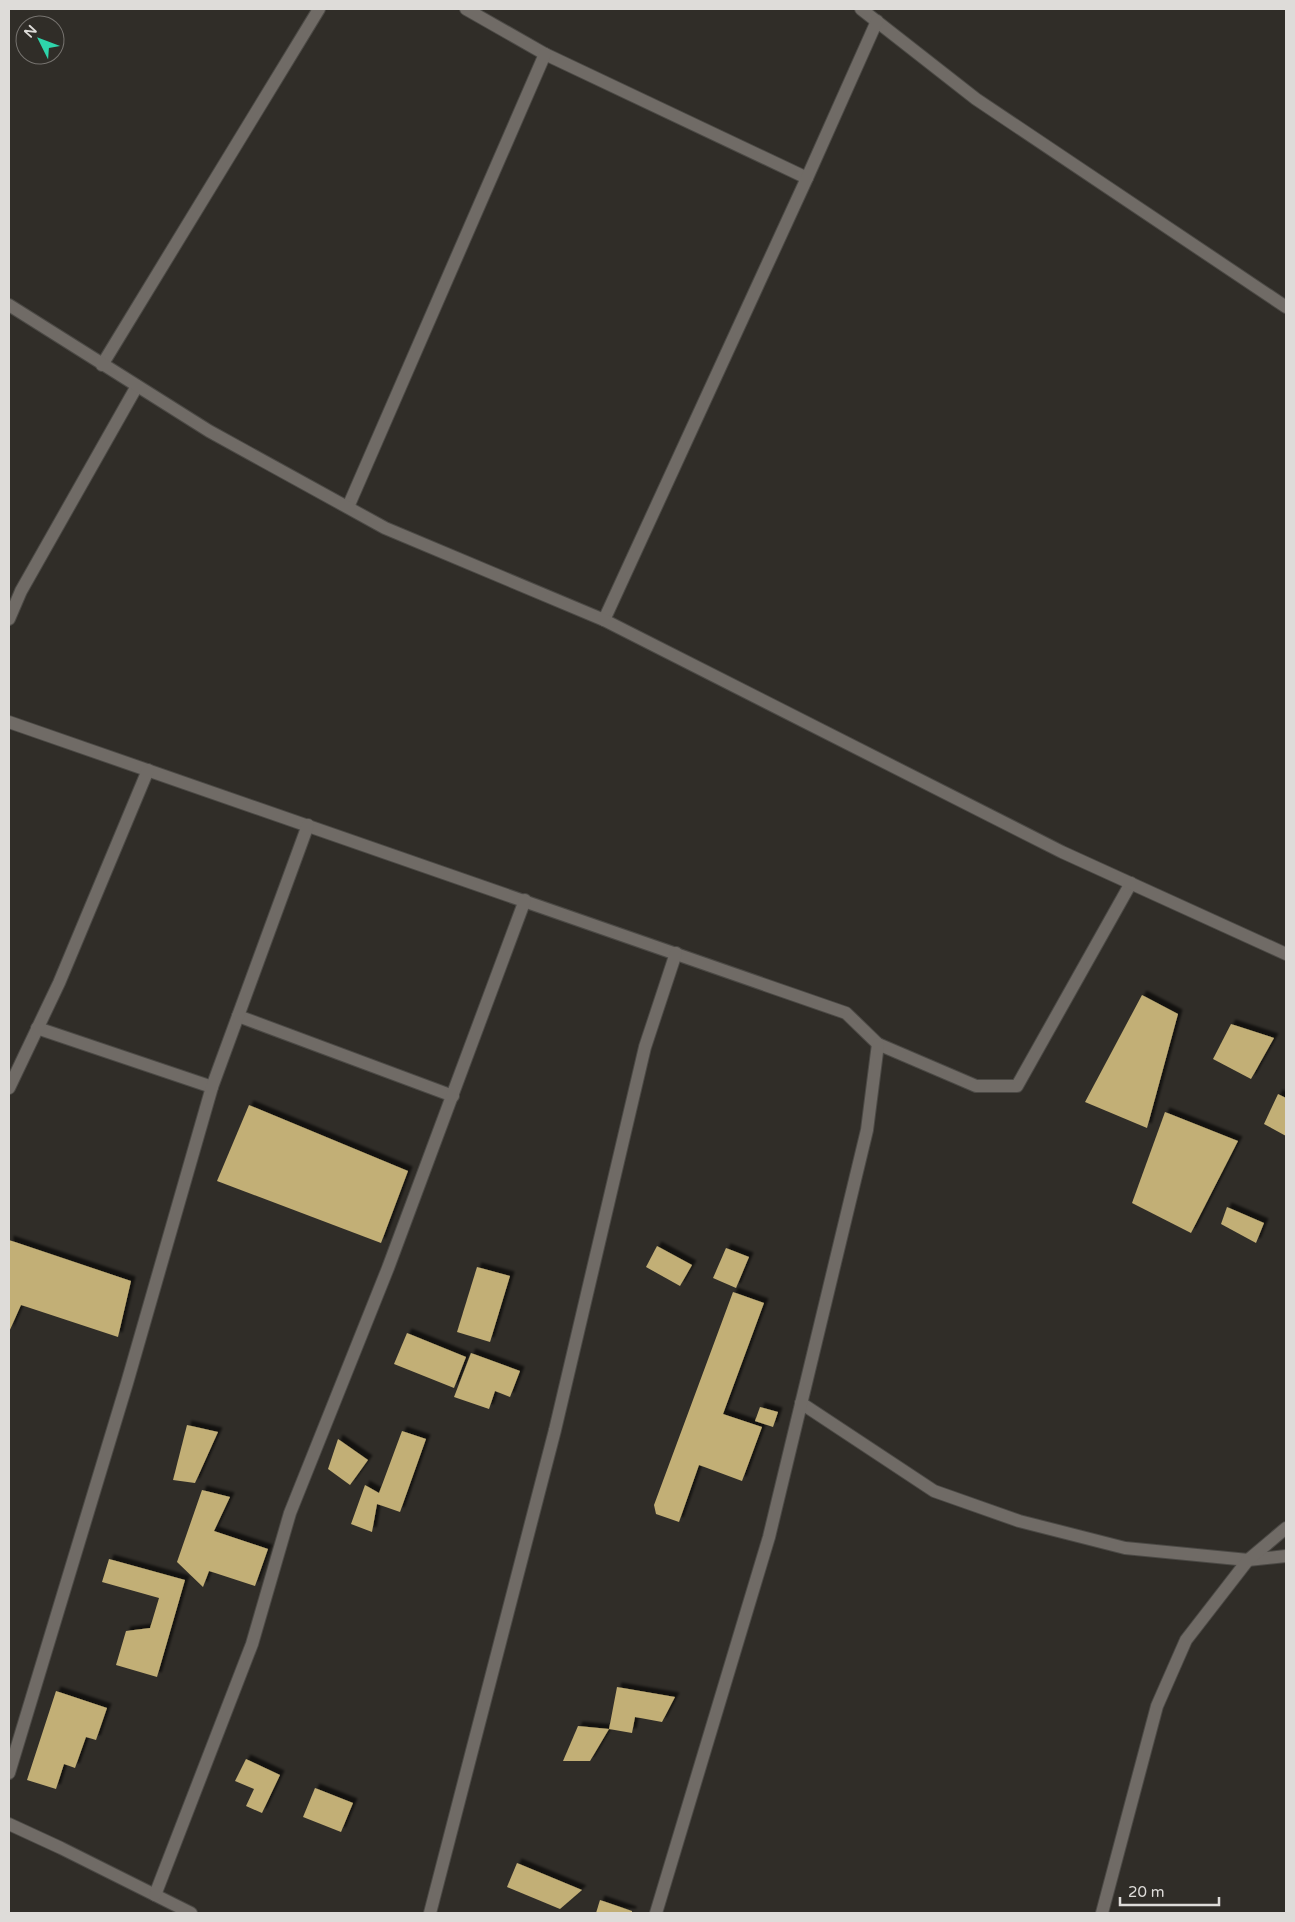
<svg xmlns="http://www.w3.org/2000/svg" width="1295" height="1922" font-family="'Varela Round',sans-serif">
<style>
.building{fill:#c2af76;filter:url(#shadow)}
.lines{fill:none;stroke-linecap:round;stroke-linejoin:round}
.minor-casing{stroke:#4b4945;stroke-width:14}
.tertiary-casing{stroke:#4b4945;stroke-width:14}
.minor{stroke:#706b66;stroke-width:12}
.tertiary{stroke:#706b66;stroke-width:12}
</style>
<defs>
<filter id="shadow"><feDropShadow dx="4.5" dy="-4.5" stdDeviation="1" flood-color="#0009"/></filter>
</defs>
<rect width="100%" height="100%" fill="#302d28"/>
<g class="building">
<path d="M 1142,995 L 1178,1014 L 1147,1128 L 1085,1102 Z"/>
<path d="M 1231,1024 L 1274,1038 L 1251,1079 L 1213,1059 Z"/>
<path d="M 1278,1094 L 1286,1098 L 1286,1136 L 1264,1124 Z"/>
<path d="M 249,1105 L 408,1171 L 381,1243 L 217,1181 Z"/>
<path d="M 1165,1112 L 1238,1141 L 1191,1233 L 1132,1203 Z"/>
<path d="M 1227,1207 L 1264,1223 L 1256,1243 L 1221,1224 Z"/>
<path d="M 9,1240 L 131,1281 L 118,1337 L 21,1305 L 9,1332 Z"/>
<path d="M 657,1246 L 692,1265 L 680,1286 L 646,1267 Z"/>
<path d="M 726,1248 L 749,1257 L 736,1288 L 713,1278 Z"/>
<path d="M 477,1267 L 510,1276 L 490,1342 L 457,1332 Z"/>
<path d="M 733,1292 L 764,1303 L 723,1414 L 762,1427 L 742,1481 L 699,1465 L 679,1522 L 656,1514 L 654,1505 Z"/>
<path d="M 407,1333 L 466,1357 L 454,1388 L 394,1364 Z"/>
<path d="M 471,1353 L 520,1371 L 510,1397 L 495,1391 L 489,1409 L 454,1397 Z"/>
<path d="M 760,1407 L 778,1412 L 773,1427 L 755,1421 Z"/>
<path d="M 187,1425 L 218,1432 L 195,1483 L 173,1480 Z"/>
<path d="M 402,1431 L 426,1439 L 400,1512 L 377,1504 L 372,1532 L 351,1524 L 365,1485 L 379,1493 Z"/>
<path d="M 338,1439 L 368,1460 L 350,1485 L 328,1469 Z"/>
<path d="M 202,1490 L 230,1497 L 214,1531 L 268,1549 L 255,1586 L 209,1571 L 203,1587 L 177,1562 Z"/>
<path d="M 109,1559 L 185,1580 L 157,1677 L 116,1665 L 126,1631 L 150,1628 L 159,1598 L 102,1582 Z"/>
<path d="M 617,1687 L 675,1697 L 662,1722 L 635,1717 L 632,1733 L 609,1729 Z"/>
<path d="M 56,1691 L 107,1708 L 96,1740 L 86,1737 L 75,1768 L 64,1764 L 56,1789 L 27,1780 Z"/>
<path d="M 578,1726 L 609,1729 L 590,1761 L 563,1761 Z"/>
<path d="M 246,1759 L 280,1775 L 262,1813 L 246,1806 L 254,1789 L 235,1781 Z"/>
<path d="M 315,1788 L 353,1803 L 341,1832 L 303,1817 Z"/>
<path d="M 517,1863 L 582,1890 L 560,1909 L 507,1887 Z"/>
<path d="M 600,1900 L 632,1911 L 632,1913 L 596,1913 Z"/>
</g>
<g class="lines">
<g class="minor-casing">
<g id="minor">
<path d="M 466,9 L 545,54 L 807,178"/>
<path d="M 861,9 L 976,99 L 1286,307"/>
<path d="M 102,365 L 319,9"/>
<path d="M 348,507 L 545,54"/>
<path d="M 9,619 L 21,591 L 137,386"/>
<path d="M 604,620 L 807,178 L 877,21"/>
<path d="M 9,722 L 846,1013 L 878,1044 L 976,1086 L 1017,1086 L 1131,883"/>
<path d="M 238,1016 L 453,1096"/>
<path d="M 37,1028 L 212,1087"/>
<path d="M 9,1088 L 59,983 L 148,770"/>
<path d="M 801,1403 L 934,1491 L 1019,1521 L 1125,1548 L 1248,1560 L 1286,1556"/>
<path d="M 9,1773 L 127,1383 L 212,1087 L 308,825"/>
<path d="M 9,1824 L 61,1848 L 191,1913"/>
<path d="M 155,1895 L 252,1644 L 290,1513 L 388,1268 L 525,900"/>
<path d="M 430,1913 L 555,1430 L 645,1047 L 676,953"/>
<path d="M 656,1913 L 769,1537 L 867,1130 L 878,1044"/>
<path d="M 1102,1913 L 1157,1706 L 1186,1640 L 1248,1560 L 1286,1528"/>
</g>
</g>
<g class="tertiary-casing">
<path id="tertiary" d="M 9,305 L 209,431 L 385,528 L 604,620 L 1062,852 L 1286,954"/>
</g>
<use href="#minor" class="minor"/>
<use href="#tertiary" class="tertiary"/>
</g>
<rect width="1295" height="1922" fill="none" stroke="#dedcd9" stroke-width="20"/>
<g transform="translate(40 40) rotate(312)"><circle r="24" fill="#302d28" stroke="#76736f"/>
<path d="M0-4L9 19L0 12L-9 19Z" fill="#2ed4ab"/>
<text y="-8" font-size="14" font-weight="bold" text-anchor="middle" fill="#dedcd9">N</text>
</g>
<path d="M1120 1897v8h99v-8" fill="none" stroke="#dedcd9" stroke-width="2.5"/>
<text x="1128" y="1897" font-size="15" fill="#dedcd9" stroke="#302d28" stroke-width="4" paint-order="stroke">20 m</text>
</svg>
